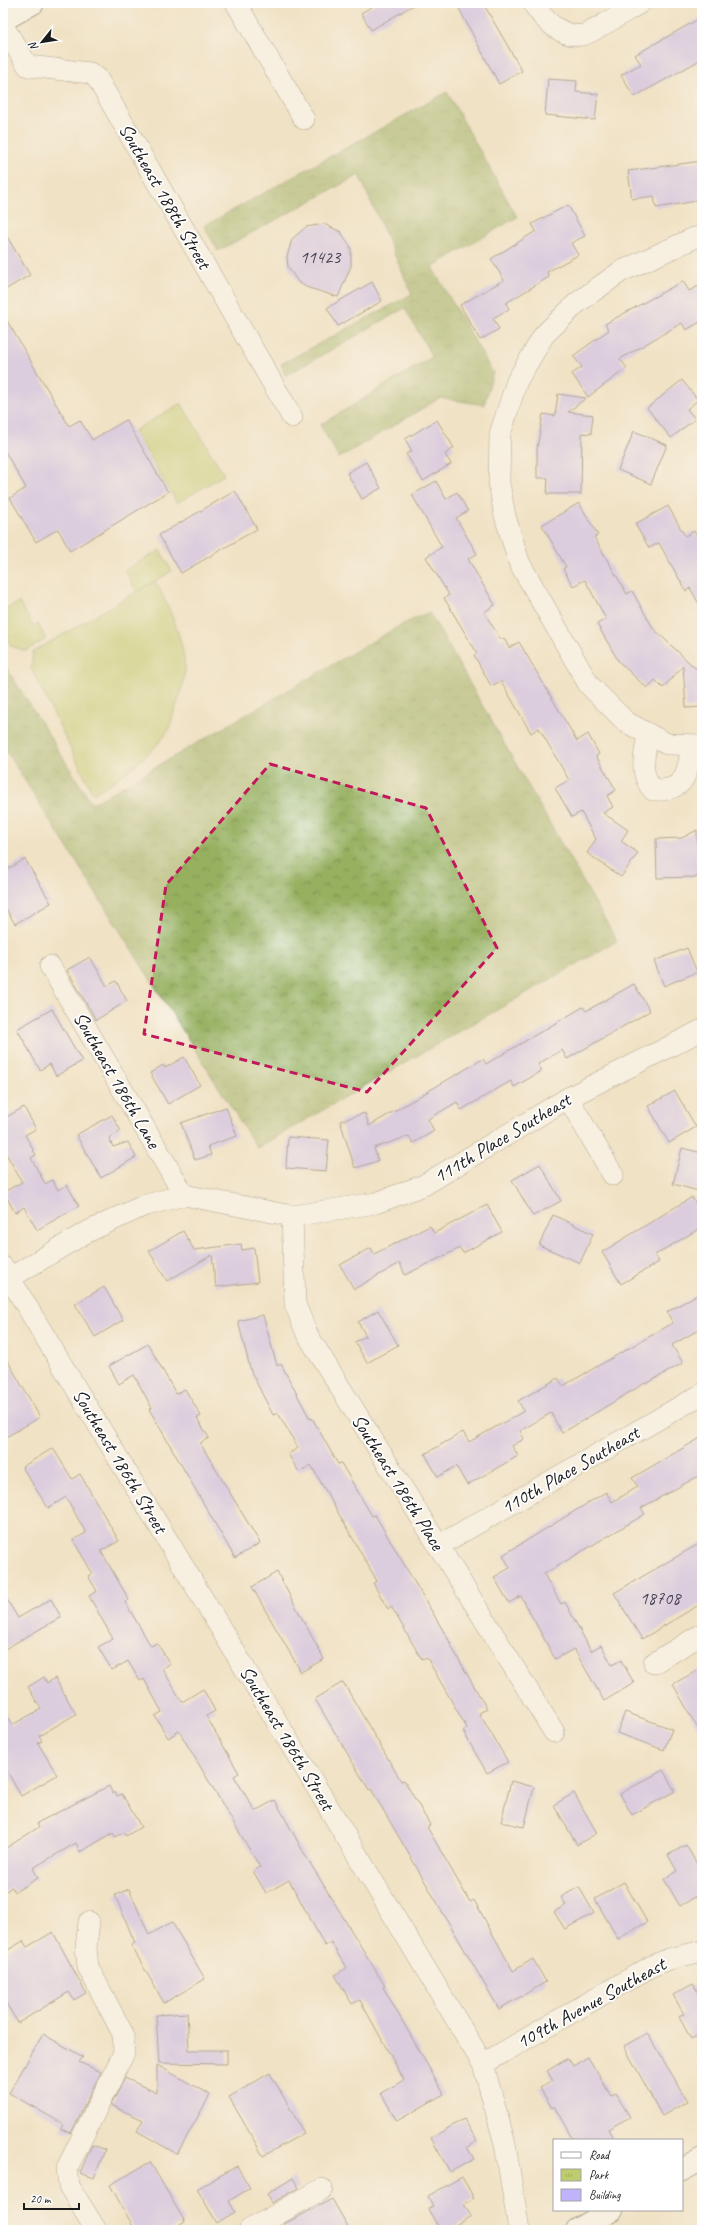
<svg xmlns="http://www.w3.org/2000/svg" width="705" height="2233" font-family="Caveat,sans-serif">
<style>
.grass{fill:#bfcc6d;stroke:#6e7444}
.forest{fill:url(#forest-crowns);stroke:#5a663e}
.park{fill:url(#park-tufts);stroke:#6e7444}
.building{fill:#c1b2fc}
.lines{fill:none;stroke-linecap:round;stroke-linejoin:round}
.street-casing{stroke:#666157;stroke-width:22}
.secondary-casing{stroke:#666157;stroke-width:24}
.primary-casing{stroke:#666157;stroke-width:24}
.street{stroke:#fff;stroke-width:21}
.secondary{stroke:#fff;stroke-width:22}
.primary{stroke:#fff;stroke-width:22}
.marked{fill:none;stroke:#c2185b;stroke-width:3;stroke-dasharray:8 5;stroke-linejoin:round}
.labels{text-anchor:middle;dominant-baseline:central;stroke-width:3.5;stroke-linejoin:round;paint-order:stroke}
.number-label{font-size:18px;fill:#454254}
.street-label{font-size:20px;fill:#1c1c1c;stroke:#fff}
</style>
<defs>
<pattern id="forest-crowns" width="20" height="18" patternUnits="userSpaceOnUse"><rect width="20" height="18" fill="#97b060"/><path d="M2 6a3 3 0 1 1 6 0M12 15a3 3 0 1 1 6 0" fill="none" stroke="#7a8e4e"/></pattern>
<pattern id="park-tufts" width="24" height="20" patternUnits="userSpaceOnUse"><rect width="24" height="20" fill="#bfcc6d"/><path d="M3 7l-1-3M5 7V3M7 7l1-3M15 17l-1-3M17 17v-4M19 17l1-3" fill="none" stroke="#a4af5e"/></pattern>
</defs>
<rect width="100%" height="100%" fill="#fff"/>
<filter id="ink" filterUnits="userSpaceOnUse"><feTurbulence type="fractalNoise" baseFrequency=".025" numOctaves="2"/><feDisplacementMap in="SourceGraphic" scale="8" xChannelSelector="R" yChannelSelector="G"/><feConvolveMatrix kernelMatrix="1 2 1 2 8 2 1 2 1" color-interpolation-filters="sRGB"/></filter>
<filter id="wash" filterUnits="userSpaceOnUse"><feTurbulence type="fractalNoise" baseFrequency=".012" numOctaves="4" result="noise"/><feDisplacementMap in="SourceGraphic" scale="16" xChannelSelector="R" yChannelSelector="G"/><feGaussianBlur stdDeviation="0.9" result="paint"/><feColorMatrix in="noise" values="0 0 0 0 0 0 0 0 0 0 0 0 0 0 0 0 0 1.4 0 .05"/><feComposite in="paint" operator="in"/></filter>
<g filter="url(#wash)">
<rect width="100%" height="100%" fill="#f0e2c4"/>
<g class="grass">
<path d="M 181,403 L 224,475 L 177,503 L 134,431 Z"/>
<path d="M 155,581 C 169,607 183,637 185,667 C 185,681 179,699 174,712 C 172,718 171,726 167,732 C 155,753 114,782 93,794 L 31,668 L 33,652 Z"/>
</g>
<g class="forest">
<path d="M 447,92 L 517,217 L 432,267 L 493,373 L 484,405 L 440,398 L 339,458 L 320,425 L 432,357 L 405,308 L 285,376 L 281,364 L 412,294 L 359,175 L 218,251 L 204,226 Z"/>
<path d="M 429,612 L 617,941 L 257,1148 L 3,746 L 3,662 L 92,804 L 399,626 Z"/>
</g>
<g class="park">
<path d="M 160,550 L 172,571 L 137,592 L 125,570 Z"/>
<path d="M 19,602 L 33,626 L 38,624 L 46,639 L 26,651 L 11,646 L 3,632 L 3,611 Z"/>
</g>
<g id="blocks">
<g class="building">
<path d="M 378,3 L 417,3 L 371,30 L 361,13 Z"/>
<path d="M 456,3 L 483,3 L 522,71 L 499,84 Z"/>
<path d="M 702,17 L 702,59 L 634,97 L 621,75 L 641,64 L 635,55 Z"/>
<path d="M 548,79 L 577,81 L 576,92 L 598,94 L 595,120 L 545,115 Z"/>
<path d="M 702,161 L 702,200 L 656,208 L 654,196 L 632,199 L 628,171 Z"/>
<path d="M 568,205 L 585,236 L 571,243 L 578,255 L 547,272 L 549,277 L 506,303 L 509,309 L 493,318 L 499,329 L 480,340 L 460,305 L 504,280 L 491,259 L 536,231 L 532,224 Z"/>
<path d="M 324,224 L 341,232 L 351,248 L 351,266 L 338,297 L 306,287 L 298,282 L 288,267 L 287,257 L 292,239 L 306,227 Z"/>
<path d="M 3,230 L 30,275 L 3,291 Z"/>
<path d="M 683,281 L 689,291 L 702,284 L 702,321 L 686,330 L 682,323 L 620,359 L 627,368 L 588,397 L 572,374 L 582,367 L 573,356 L 609,330 L 605,324 Z"/>
<path d="M 372,282 L 382,301 L 338,326 L 327,308 Z"/>
<path d="M 3,314 L 69,426 L 80,420 L 92,440 L 126,420 L 168,492 L 70,551 L 58,529 L 36,542 L 10,498 L 26,488 L 3,448 Z"/>
<path d="M 682,380 L 698,400 L 687,409 L 695,419 L 671,438 L 647,408 Z"/>
<path d="M 558,394 L 586,398 L 568,412 L 593,415 L 591,434 L 582,433 L 581,494 L 547,494 L 548,478 L 537,478 L 537,449 L 543,414 L 555,416 Z"/>
<path d="M 437,420 L 454,448 L 445,454 L 451,464 L 423,481 L 406,454 L 412,451 L 405,439 Z"/>
<path d="M 634,431 L 667,445 L 651,484 L 618,470 Z"/>
<path d="M 366,462 L 381,488 L 362,499 L 347,473 Z"/>
<path d="M 436,481 L 446,499 L 457,492 L 468,511 L 456,518 L 477,554 L 468,559 L 495,605 L 484,612 L 501,640 L 504,638 L 509,648 L 519,642 L 577,741 L 588,734 L 599,754 L 596,756 L 616,790 L 607,796 L 613,807 L 603,813 L 628,830 L 621,841 L 638,853 L 621,877 L 587,853 L 596,839 L 581,812 L 572,817 L 555,788 L 569,780 L 539,728 L 531,733 L 501,681 L 491,686 L 474,655 L 477,653 L 444,598 L 449,595 L 426,557 L 442,547 L 412,495 Z"/>
<path d="M 235,491 L 257,529 L 181,573 L 159,535 Z"/>
<path d="M 579,503 L 598,535 L 594,537 L 627,594 L 632,591 L 653,628 L 695,668 L 702,667 L 702,707 L 686,708 L 683,666 L 663,688 L 655,680 L 647,688 L 619,662 L 597,624 L 606,619 L 585,580 L 573,586 L 563,569 L 566,567 L 542,525 Z"/>
<path d="M 668,506 L 685,536 L 694,531 L 702,544 L 702,609 L 690,588 L 686,591 L 659,543 L 649,548 L 635,524 Z"/>
<path d="M 697,830 L 698,877 L 657,878 L 656,839 L 682,838 Z"/>
<path d="M 25,859 L 51,903 L 15,924 L 3,904 L 3,872 Z"/>
<path d="M 687,948 L 697,972 L 664,986 L 654,961 Z"/>
<path d="M 90,957 L 107,986 L 116,981 L 127,1001 L 96,1020 L 67,970 Z"/>
<path d="M 634,984 L 650,1011 L 567,1059 L 562,1050 L 538,1064 L 542,1071 L 514,1087 L 511,1081 L 461,1110 L 457,1102 L 428,1119 L 434,1131 L 413,1143 L 409,1136 L 374,1148 L 378,1161 L 355,1168 L 340,1121 L 365,1113 L 369,1126 L 483,1059 L 486,1064 L 583,1007 L 586,1011 Z"/>
<path d="M 52,1009 L 82,1061 L 56,1076 L 50,1064 L 40,1070 L 17,1029 Z"/>
<path d="M 184,1057 L 200,1085 L 168,1104 L 150,1073 L 163,1065 L 165,1068 Z"/>
<path d="M 675,1091 L 696,1127 L 669,1143 L 648,1106 Z"/>
<path d="M 24,1107 L 36,1129 L 25,1135 L 36,1155 L 31,1158 L 45,1184 L 52,1180 L 58,1190 L 67,1185 L 79,1206 L 37,1230 L 24,1207 L 15,1213 L 4,1192 L 22,1182 L 3,1148 L 3,1119 Z"/>
<path d="M 226,1107 L 237,1136 L 208,1146 L 211,1155 L 195,1160 L 181,1123 Z"/>
<path d="M 112,1115 L 121,1131 L 109,1138 L 113,1147 L 128,1142 L 136,1157 L 101,1178 L 76,1135 Z"/>
<path d="M 288,1137 L 329,1140 L 326,1171 L 286,1168 Z"/>
<path d="M 682,1148 L 702,1153 L 702,1192 L 673,1184 Z"/>
<path d="M 540,1164 L 561,1201 L 533,1216 L 512,1180 Z"/>
<path d="M 692,1197 L 702,1214 L 702,1227 L 655,1255 L 659,1262 L 621,1284 L 602,1252 Z"/>
<path d="M 487,1205 L 502,1232 L 463,1253 L 460,1248 L 405,1275 L 400,1263 L 354,1289 L 340,1265 L 371,1248 L 374,1254 L 430,1226 L 434,1233 Z"/>
<path d="M 553,1215 L 593,1234 L 580,1263 L 539,1245 Z"/>
<path d="M 183,1231 L 194,1250 L 241,1244 L 242,1250 L 254,1248 L 258,1282 L 216,1287 L 212,1255 L 167,1281 L 149,1251 Z"/>
<path d="M 104,1287 L 123,1320 L 95,1337 L 75,1304 Z"/>
<path d="M 702,1292 L 702,1328 L 672,1345 L 683,1363 L 646,1384 L 645,1383 L 562,1433 L 551,1413 L 520,1431 L 524,1439 L 512,1446 L 518,1456 L 467,1485 L 456,1466 L 438,1477 L 425,1454 L 463,1432 L 469,1442 L 524,1411 L 518,1401 L 558,1378 L 563,1386 L 673,1323 L 667,1312 Z"/>
<path d="M 378,1310 L 398,1345 L 367,1363 L 355,1342 L 366,1336 L 358,1322 Z"/>
<path d="M 263,1315 L 277,1366 L 281,1364 L 310,1419 L 312,1418 L 338,1464 L 341,1463 L 372,1516 L 375,1515 L 451,1644 L 450,1644 L 487,1709 L 479,1713 L 508,1762 L 487,1773 L 463,1731 L 467,1728 L 427,1658 L 422,1660 L 391,1606 L 388,1609 L 373,1583 L 377,1581 L 311,1465 L 299,1472 L 288,1454 L 298,1448 L 278,1413 L 273,1415 L 251,1372 L 238,1321 Z"/>
<path d="M 148,1344 L 176,1394 L 185,1389 L 201,1416 L 197,1418 L 209,1438 L 200,1443 L 260,1543 L 235,1558 L 149,1409 L 152,1408 L 134,1375 L 119,1384 L 109,1366 Z"/>
<path d="M 3,1353 L 40,1417 L 3,1439 Z"/>
<path d="M 702,1437 L 702,1474 L 641,1508 L 645,1514 L 544,1574 L 561,1604 L 565,1602 L 591,1651 L 601,1645 L 612,1665 L 621,1660 L 634,1683 L 604,1701 L 574,1649 L 555,1659 L 521,1596 L 509,1603 L 494,1577 L 510,1568 L 503,1555 L 606,1492 L 612,1502 L 638,1487 L 632,1478 Z"/>
<path d="M 53,1448 L 72,1479 L 80,1474 L 119,1541 L 101,1551 L 129,1600 L 125,1602 L 151,1646 L 157,1643 L 170,1664 L 162,1668 L 182,1702 L 203,1689 L 215,1711 L 206,1716 L 239,1773 L 234,1776 L 255,1811 L 275,1800 L 304,1853 L 385,1986 L 383,1987 L 444,2094 L 397,2121 L 381,2093 L 404,2080 L 360,2000 L 352,2004 L 335,1975 L 346,1968 L 331,1942 L 325,1946 L 289,1880 L 266,1893 L 253,1871 L 260,1867 L 179,1731 L 168,1738 L 155,1716 L 162,1712 L 144,1679 L 140,1681 L 128,1661 L 112,1670 L 98,1647 L 113,1639 L 89,1596 L 97,1591 L 88,1576 L 93,1574 L 73,1540 L 86,1533 L 66,1497 L 48,1508 L 22,1467 Z"/>
<path d="M 702,1542 L 702,1603 L 642,1639 L 614,1593 Z"/>
<path d="M 277,1572 L 324,1659 L 301,1672 L 252,1587 Z"/>
<path d="M 3,1593 L 18,1618 L 51,1599 L 61,1617 L 3,1650 Z"/>
<path d="M 702,1668 L 702,1736 L 673,1684 Z"/>
<path d="M 44,1677 L 47,1683 L 55,1678 L 76,1714 L 39,1736 L 42,1741 L 38,1743 L 57,1775 L 21,1796 L 3,1764 L 3,1709 L 12,1725 L 41,1709 L 28,1687 Z"/>
<path d="M 343,1682 L 401,1781 L 404,1780 L 430,1825 L 427,1827 L 470,1902 L 474,1900 L 513,1971 L 533,1959 L 546,1982 L 499,2009 L 371,1789 L 369,1790 L 315,1699 Z"/>
<path d="M 625,1712 L 672,1729 L 664,1750 L 617,1733 Z"/>
<path d="M 663,1770 L 675,1791 L 632,1815 L 620,1794 Z"/>
<path d="M 511,1781 L 534,1787 L 524,1827 L 501,1822 Z"/>
<path d="M 109,1786 L 113,1794 L 115,1792 L 117,1796 L 122,1794 L 141,1827 L 126,1836 L 124,1832 L 116,1837 L 113,1833 L 80,1852 L 76,1843 L 33,1868 L 38,1878 L 15,1892 L 12,1887 L 3,1893 L 3,1850 L 39,1827 L 37,1823 Z"/>
<path d="M 574,1793 L 597,1833 L 577,1845 L 554,1805 Z"/>
<path d="M 686,1845 L 702,1873 L 702,1893 L 680,1906 L 664,1879 L 677,1871 L 668,1855 Z"/>
<path d="M 624,1882 L 647,1922 L 618,1939 L 595,1899 Z"/>
<path d="M 579,1887 L 594,1913 L 565,1929 L 554,1912 L 566,1905 L 561,1897 Z"/>
<path d="M 129,1889 L 149,1935 L 172,1922 L 205,1979 L 164,2003 L 131,1945 L 135,1943 L 115,1895 Z"/>
<path d="M 53,1932 L 86,1993 L 74,2000 L 69,1992 L 18,2023 L 3,1998 L 3,1953 L 23,1941 L 27,1947 Z"/>
<path d="M 693,1984 L 702,1999 L 702,2033 L 691,2039 L 679,2017 L 684,2014 L 673,1995 Z"/>
<path d="M 187,2013 L 189,2050 L 227,2050 L 227,2064 L 159,2063 L 156,2015 Z"/>
<path d="M 647,2033 L 688,2101 L 662,2116 L 624,2046 Z"/>
<path d="M 43,2034 L 83,2057 L 79,2062 L 101,2072 L 71,2133 L 61,2129 L 63,2124 L 9,2093 Z"/>
<path d="M 588,2057 L 611,2096 L 616,2094 L 630,2117 L 608,2129 L 614,2140 L 573,2140 L 554,2106 L 552,2108 L 540,2088 L 553,2081 L 547,2071 L 568,2058 L 573,2066 Z"/>
<path d="M 157,2065 L 210,2095 L 177,2154 L 137,2131 L 143,2120 L 111,2105 L 125,2078 L 157,2093 Z"/>
<path d="M 270,2073 L 304,2133 L 263,2156 L 229,2097 Z"/>
<path d="M 464,2119 L 477,2141 L 467,2147 L 474,2159 L 450,2172 L 431,2138 Z"/>
<path d="M 92,2145 L 105,2150 L 94,2178 L 80,2173 Z"/>
<path d="M 150,2162 L 185,2222 L 171,2230 L 135,2230 L 110,2185 Z"/>
<path d="M 237,2166 L 250,2188 L 229,2201 L 235,2212 L 217,2223 L 197,2189 Z"/>
<path d="M 462,2177 L 474,2198 L 464,2204 L 471,2216 L 447,2230 L 440,2230 L 428,2209 L 433,2206 L 428,2196 Z"/>
<path d="M 293,2178 L 299,2188 L 272,2203 L 267,2194 Z"/>
<path d="M 332,2199 L 350,2230 L 288,2230 L 284,2224 Z"/>
</g>
</g>
</g>
<g filter="url(#ink)">
<use href="#blocks" fill-opacity="0" stroke="#666157" stroke-width="1"/>
<g class="lines">
<g class="street-casing">
<g id="street">
<path d="M 236,3 L 304,119"/>
<path d="M 533,3 C 543,20 562,38 583,35 C 592,33 629,9 640,3"/>
<path d="M 3,26 L 28,66 L 90,73 L 97,78 L 292,417"/>
<path d="M 702,237 L 694,238 L 620,272 L 577,303 L 544,335 L 517,381 L 500,434 L 499,483 L 505,516 L 519,562 L 589,685 L 626,722 L 667,744 L 702,745"/>
<path d="M 648,734 C 645,754 638,773 653,790 C 687,792 687,772 692,746"/>
<path d="M 50,966 L 184,1195"/>
<path d="M 568,1098 L 613,1175"/>
<path d="M 292,1216 L 295,1304 L 307,1334 L 554,1732"/>
<path d="M 3,1267 L 483,2064 L 505,2144 L 519,2230"/>
<path d="M 3,1282 L 85,1233 L 143,1206 L 184,1195 L 292,1216 L 376,1203 L 424,1185 L 568,1098 L 702,1030"/>
<path d="M 438,1546 L 702,1394"/>
<path d="M 654,1663 L 702,1634"/>
<path d="M 89,1922 L 86,1947 L 88,1967 L 123,2034 L 124,2053 L 67,2168 L 69,2186 L 96,2230"/>
<path d="M 483,2064 L 650,1967 L 669,1959 L 702,1951"/>
<path d="M 249,2230 L 322,2189"/>
</g>
</g>
<g class="secondary-casing">
<path id="secondary" d="M 3,20 L 33,3"/>
</g>
<g class="primary-casing">
<g id="primary">
<path d="M 682,2170 L 702,2159"/>
<path d="M 577,2230 L 612,2210"/>
</g>
</g>
<use href="#street" class="street"/>
<use href="#secondary" class="secondary"/>
<use href="#primary" class="primary"/>
</g>
</g>
<path d="M0 0H705V2233H0ZM 270,764 L 426,808 L 497,948 L 367,1092 L 144,1034 L 166,885 Z" fill="#f0e2c4" fill-opacity=".55" fill-rule="evenodd"/>
<path class="marked" d="M 270,764 L 426,808 L 497,948 L 367,1092 L 144,1034 L 166,885 Z"/>
<g class="labels">
<g class="number-label">
<text x="320" y="257">11423</text>
<text x="660" y="1598">18708</text>
</g>
<g class="street-label">
<text transform="translate(165 196) rotate(60)">Southeast 188th Street</text>
<text transform="translate(117 1080) rotate(60)">Southeast 186th Lane</text>
<text transform="translate(502 1138) rotate(-31)">111th Place Southeast</text>
<text transform="translate(120 1461) rotate(59)">Southeast 186th Street</text>
<text transform="translate(570 1470) rotate(-30)">110th Place Southeast</text>
<text transform="translate(398 1482) rotate(58)">Southeast 186th Place</text>
<text transform="translate(287 1738) rotate(59)">Southeast 186th Street</text>
<text transform="translate(591 2003) rotate(-29)">109th Avenue Southeast</text>
</g>
</g>
<rect width="705" height="2233" fill="none" stroke="#fff" stroke-width="16"/>
<rect x="553" y="2139" width="130" height="72" fill="#ffffff" stroke="#a4a4a4"/>
<rect x="561" y="2152" width="20" height="6" fill="#ffffff" stroke="#a4a4a4"/>
<text x="589" y="2159" font-size="12" fill="#1c1c1c">Road</text>
<rect x="561" y="2169" width="20" height="12" fill="url(#park-tufts)" stroke="#a4a4a4"/>
<text x="589" y="2179" font-size="12" fill="#1c1c1c">Park</text>
<rect x="561" y="2189" width="20" height="12" fill="#c1b2fc" stroke="#a4a4a4"/>
<text x="589" y="2199" font-size="12" fill="#1c1c1c">Building</text>
<g transform="translate(42 42) rotate(240)" stroke="#ffffff" stroke-width="3" paint-order="stroke">
<path d="M0-3L7 15L0 10L-7 15Z" fill="#1c1c1c"/>
<text y="-6" font-size="11" font-weight="bold" text-anchor="middle" fill="#1c1c1c">N</text>
</g>
<path d="M24 2203v6h55v-6" fill="none" stroke="#1c1c1c" stroke-width="2"/>
<text x="30" y="2203" font-size="12" fill="#1c1c1c" stroke="#ffffff" stroke-width="3" paint-order="stroke">20 m</text>
</svg>
